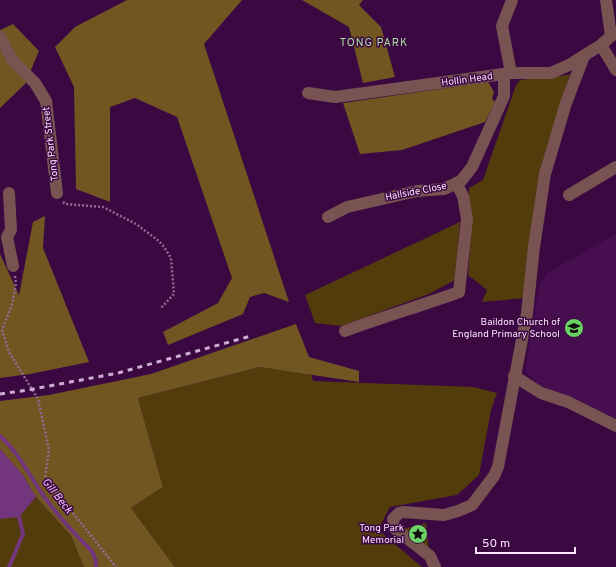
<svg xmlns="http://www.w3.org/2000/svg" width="616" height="567" font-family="Overpass,sans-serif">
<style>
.built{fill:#460e4e}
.green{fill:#523c0c}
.forest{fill:#715621}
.water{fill:#73367d}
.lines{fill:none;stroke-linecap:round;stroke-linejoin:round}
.stream{stroke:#73367d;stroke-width:4}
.path{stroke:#916a96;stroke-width:2.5;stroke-dasharray:2 2;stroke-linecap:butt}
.minor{stroke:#785352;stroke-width:12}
.rail{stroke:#ceafd2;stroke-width:3;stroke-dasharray:5 5;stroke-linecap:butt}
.labels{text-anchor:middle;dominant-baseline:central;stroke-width:3;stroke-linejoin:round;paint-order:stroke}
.street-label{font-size:10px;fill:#fce4ff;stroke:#3b0842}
.poi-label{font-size:10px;fill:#fce4ff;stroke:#3b0842;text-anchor:end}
.neighbourhood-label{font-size:11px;letter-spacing:1px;fill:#a9e0a4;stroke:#3b0842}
.water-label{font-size:11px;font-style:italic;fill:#f4c1fb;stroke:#3b0842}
</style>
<rect width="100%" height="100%" fill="#3b0842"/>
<path class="built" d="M 616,234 L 616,421 L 539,385 L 525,370 L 539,286 L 547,273 Z"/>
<g class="green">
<path d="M 570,74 L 543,160 L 528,253 L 525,298 L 482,302 L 487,290 L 468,275 L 472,220 L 469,197 L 469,188 L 483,180 L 516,85 L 520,80 L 561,76 Z"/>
<path d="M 460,222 L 455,280 L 429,294 L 341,326 L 315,323 L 305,295 Z"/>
<path d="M 260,367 L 311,374 L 313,381 L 473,387 L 497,393 L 491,410 L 479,475 L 457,495 L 390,507 L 378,530 L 422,567 L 175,567 L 131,508 L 163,487 L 138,398 Z"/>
<path d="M 0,449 L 23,475 L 36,497 L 71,536 L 84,567 L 0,567 Z"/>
<path d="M 426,523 L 429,551 L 400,530 Z"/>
</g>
<g class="forest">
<path d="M 127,0 L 242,0 L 204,44 L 289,302 L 264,293 L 250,297 L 243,314 L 168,345 L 163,332 L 218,303 L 232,278 L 177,117 L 135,98 L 110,107 L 110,202 L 76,189 L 74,87 L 55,47 L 75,27 Z"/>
<path d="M 302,0 L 363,0 L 359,5 L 381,27 L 395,77 L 363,83 L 349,27 Z"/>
<path d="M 13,24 L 39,51 L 25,84 L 0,108 L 0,30 Z"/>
<path d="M 488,82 L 494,92 L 492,99 L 495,102 L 485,122 L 402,150 L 360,154 L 343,103 Z"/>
<path d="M 45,216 L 43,248 L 89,362 L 30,374 L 0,378 L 0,254 L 19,295 L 33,222 Z"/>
<path d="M 296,324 L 309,357 L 359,371 L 359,382 L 260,367 L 138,398 L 163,487 L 131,508 L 175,567 L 84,567 L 71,536 L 36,497 L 23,475 L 0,449 L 0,401 L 49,395 L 151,374 Z"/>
</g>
<path class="water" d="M 0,449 L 23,475 L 36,497 L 19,517 L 0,519 Z"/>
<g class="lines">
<g class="stream">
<path d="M 0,436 C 19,453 29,475 43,495 C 53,510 66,524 78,537 C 87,547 97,552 96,567"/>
<path d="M 9,567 L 23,534 L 19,517"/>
</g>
<g class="path">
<path d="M 63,202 L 65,204 L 103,207 L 136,224 L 159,241 L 164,247 L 171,258 L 174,294 L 160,309"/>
<path d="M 15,276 L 16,283 L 12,305 L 2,330 L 9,352 L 38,399 L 49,450 L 45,478 L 116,567"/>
</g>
<g class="minor">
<path d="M 606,0 L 611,36"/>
<path d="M 0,37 L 13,61 L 35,83 L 46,101 L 57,193"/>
<path d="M 601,45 L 616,70"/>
<path d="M 511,73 L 502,26 L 512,0"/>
<path d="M 308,93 L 335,97 L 511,73 L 551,73 L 569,65 L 601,45 L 611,36 L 616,32"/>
<path d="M 9,193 L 11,230 L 7,237 L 13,266"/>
<path d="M 569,195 L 616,167"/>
<path d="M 328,217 L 347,207 L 417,191 L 444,189 L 461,181 L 472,167 L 504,96 L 504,75"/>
<path d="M 345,331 C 382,317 421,306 459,292 L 467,219 L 463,196 L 456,183"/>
<path d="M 514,376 L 541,393 L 568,402 L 616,426"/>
<path d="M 435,567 L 430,556 L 394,528 L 393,519 L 399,513 L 403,512 L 444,515 L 458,511 L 472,505 L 494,476 L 498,467 L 527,313 L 534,247 L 545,174 L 566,103 L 584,56"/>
</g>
<path class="rail" d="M 0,394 L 28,390 L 118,373 L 251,336"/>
</g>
<defs>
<g id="school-disc" transform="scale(1)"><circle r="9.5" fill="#6bd363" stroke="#3b0842"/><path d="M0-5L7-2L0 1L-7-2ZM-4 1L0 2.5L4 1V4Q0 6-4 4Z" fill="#111"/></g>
<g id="sight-disc" transform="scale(1)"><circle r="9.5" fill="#6bd363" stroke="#3b0842"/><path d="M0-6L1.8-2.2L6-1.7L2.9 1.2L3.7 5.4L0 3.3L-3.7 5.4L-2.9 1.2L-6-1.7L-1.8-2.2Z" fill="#111"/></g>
</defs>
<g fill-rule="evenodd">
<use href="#school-disc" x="574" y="328"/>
<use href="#sight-disc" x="418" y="534"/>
</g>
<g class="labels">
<g class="street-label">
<text transform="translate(467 80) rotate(-8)">Hollin Head</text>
<text transform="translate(51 144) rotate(-97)">Tong Park Street</text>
<text transform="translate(416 192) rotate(-11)">Hallside Close</text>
</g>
<g class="poi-label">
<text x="560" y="322">Baildon Church of<tspan x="560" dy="12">England Primary School</tspan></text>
<text x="404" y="528">Tong Park<tspan x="404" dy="12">Memorial</tspan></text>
</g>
<g class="neighbourhood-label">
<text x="374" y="43">TONG PARK</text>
</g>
<g class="water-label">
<text transform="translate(57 496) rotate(52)">Gill Beck</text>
</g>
</g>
<path d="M476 547v6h99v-6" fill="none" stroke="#fce4ff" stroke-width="2"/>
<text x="482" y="547" font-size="12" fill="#fce4ff" stroke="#3b0842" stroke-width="3" paint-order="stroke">50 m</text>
</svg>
